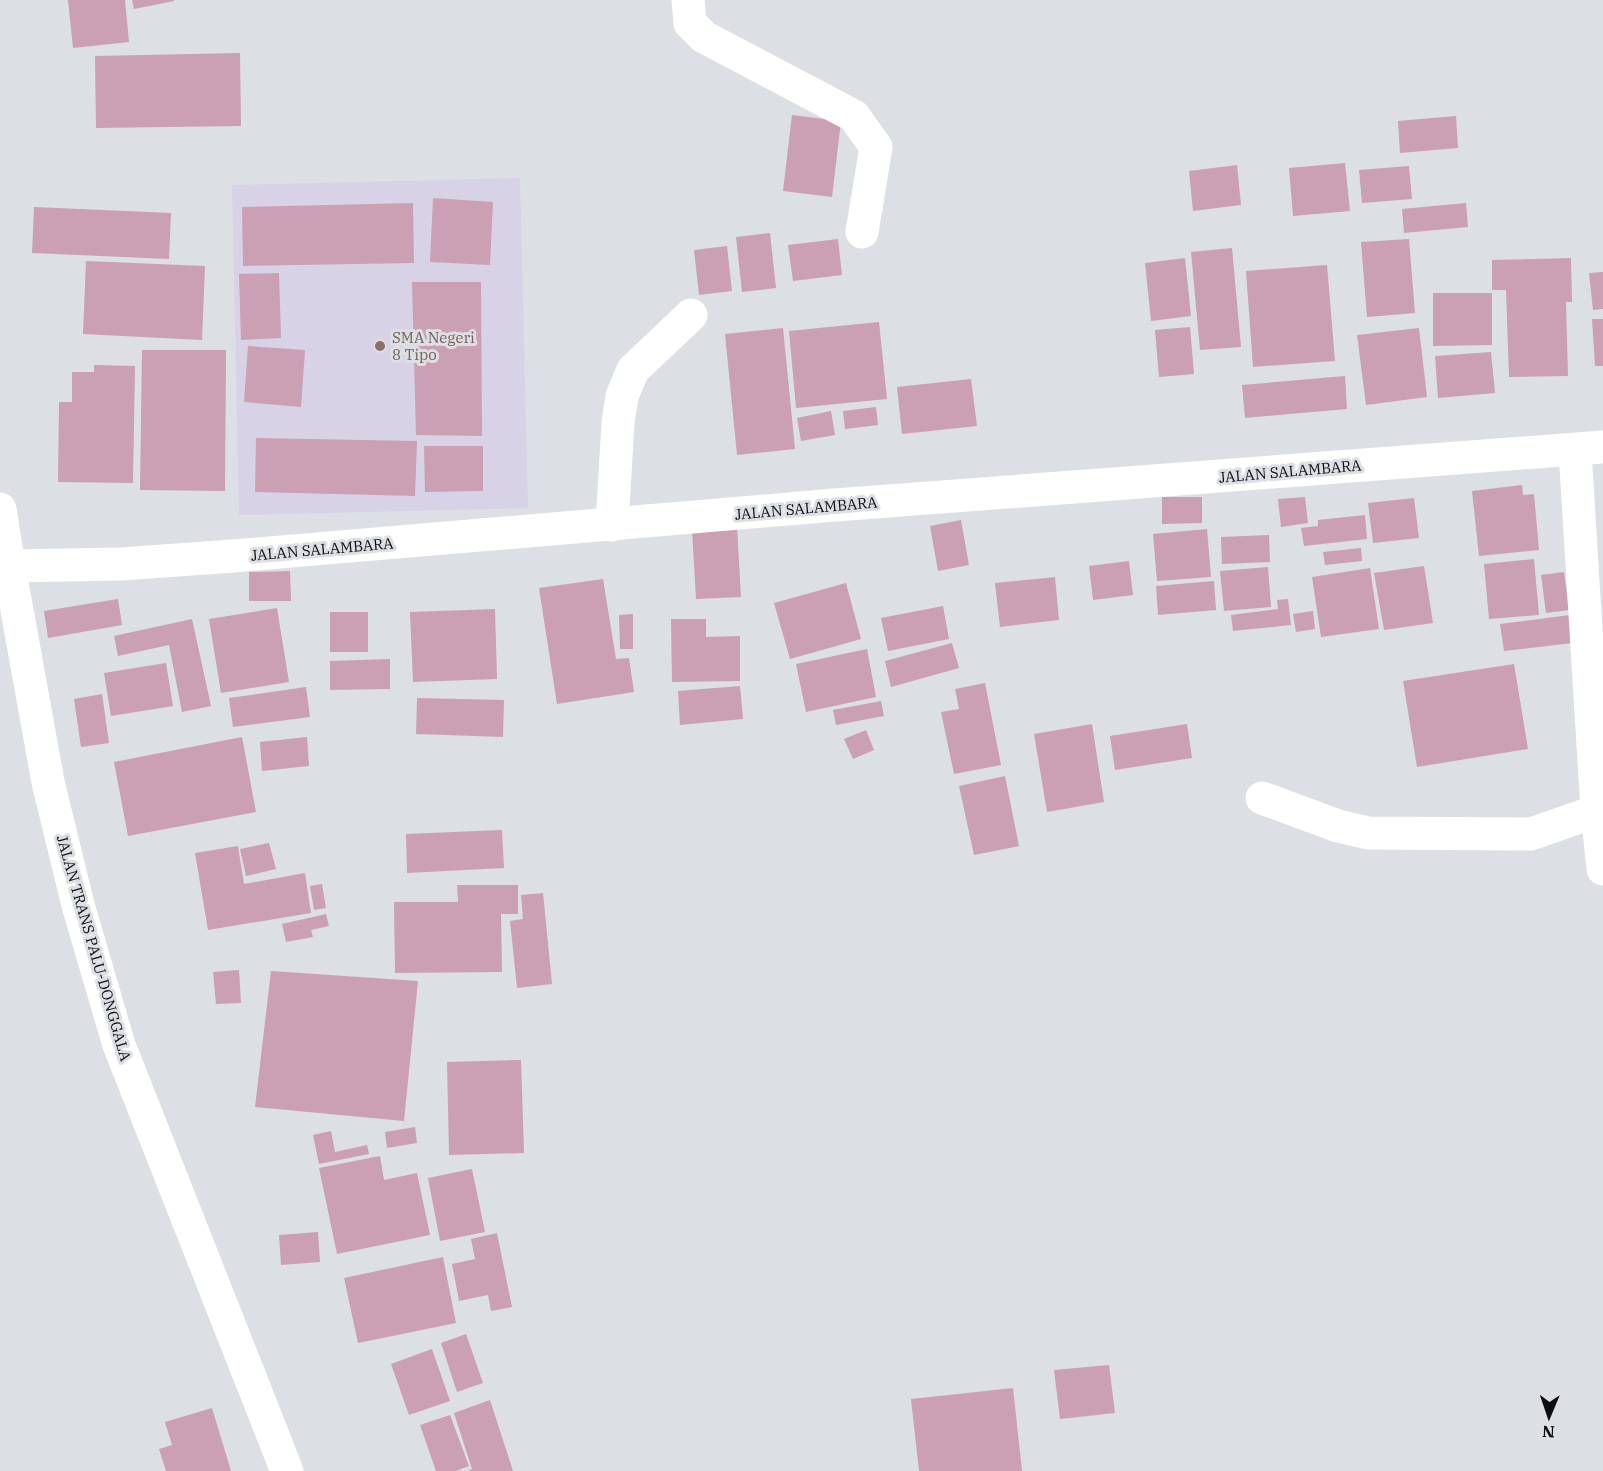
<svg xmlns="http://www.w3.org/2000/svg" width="1603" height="1471" font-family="'IBM Plex Serif',serif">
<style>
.education{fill:#d8d2e7}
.building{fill:#cba0b2}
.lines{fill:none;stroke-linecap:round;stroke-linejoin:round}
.minor{stroke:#fff;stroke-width:33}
.trunk{stroke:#fff;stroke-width:33}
.education-dot{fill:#8d6e63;stroke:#dcdfe3;stroke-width:2}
.labels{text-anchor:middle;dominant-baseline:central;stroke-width:6;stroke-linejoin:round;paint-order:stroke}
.education-label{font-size:15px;fill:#785e54;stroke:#dcdfe3;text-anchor:start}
.street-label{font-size:15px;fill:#0c0d0f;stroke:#dcdfe3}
</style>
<rect width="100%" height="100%" fill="#dcdfe3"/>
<path class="education" d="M 520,178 L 528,508 L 239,515 L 232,185 Z"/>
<g class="building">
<path d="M 68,0 L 125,0 L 129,42 L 73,48 Z"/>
<path d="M 132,0 L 174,0 L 174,1 L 134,9 Z"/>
<path d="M 240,53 L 241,126 L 96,128 L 95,56 Z"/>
<path d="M 792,115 L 841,121 L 832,197 L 783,191 Z"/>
<path d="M 1456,116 L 1458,148 L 1400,153 L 1398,121 Z"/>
<path d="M 1345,163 L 1350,211 L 1293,216 L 1289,168 Z"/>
<path d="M 1237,165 L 1241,205 L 1193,211 L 1189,171 Z"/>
<path d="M 1409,166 L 1412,199 L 1362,203 L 1359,170 Z"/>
<path d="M 433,198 L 493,202 L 490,265 L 430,262 Z"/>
<path d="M 413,203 L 414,263 L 243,266 L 242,207 Z"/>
<path d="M 1466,203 L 1468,227 L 1404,233 L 1402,209 Z"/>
<path d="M 34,207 L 171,213 L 169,259 L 32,253 Z"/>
<path d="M 770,233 L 776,288 L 742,292 L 736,237 Z"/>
<path d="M 838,239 L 842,275 L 793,281 L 788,245 Z"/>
<path d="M 1409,239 L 1415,313 L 1367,317 L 1361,242 Z"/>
<path d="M 727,246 L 732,291 L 699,295 L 694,250 Z"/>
<path d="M 1232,248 L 1241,347 L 1200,350 L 1191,252 Z"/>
<path d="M 1185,258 L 1191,316 L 1151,321 L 1145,263 Z"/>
<path d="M 1571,258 L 1572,302 L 1566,302 L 1568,376 L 1509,377 L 1506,290 L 1492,290 L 1492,260 Z"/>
<path d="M 86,261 L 205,266 L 202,340 L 83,334 Z"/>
<path d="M 1327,265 L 1335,361 L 1253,367 L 1246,271 Z"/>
<path d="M 1603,272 L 1603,309 L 1593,310 L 1589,273 Z"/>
<path d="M 279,273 L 281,338 L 241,340 L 239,274 Z"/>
<path d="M 412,282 L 481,282 L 482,436 L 416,435 Z"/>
<path d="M 1433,293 L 1492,293 L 1492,345 L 1433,346 Z"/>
<path d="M 1592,319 L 1603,319 L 1603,366 L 1595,366 Z"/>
<path d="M 879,322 L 887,399 L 796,408 L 789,331 Z"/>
<path d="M 1190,327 L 1194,374 L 1159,377 L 1155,330 Z"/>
<path d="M 783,328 L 795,449 L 737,455 L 725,334 Z"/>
<path d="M 1419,328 L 1427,397 L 1366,405 L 1357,335 Z"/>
<path d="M 248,346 L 305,350 L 301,407 L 244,402 Z"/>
<path d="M 142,350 L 226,350 L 225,491 L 140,490 Z"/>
<path d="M 1491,352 L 1495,393 L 1438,398 L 1435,356 Z"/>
<path d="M 94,365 L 135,366 L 133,483 L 58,482 L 59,402 L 72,402 L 72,372 L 94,372 Z"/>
<path d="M 1345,376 L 1347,409 L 1245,418 L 1242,385 Z"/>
<path d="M 971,379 L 977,426 L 902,434 L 897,387 Z"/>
<path d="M 876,407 L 878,425 L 845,429 L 843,411 Z"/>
<path d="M 831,411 L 835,435 L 801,441 L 797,418 Z"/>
<path d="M 256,438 L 417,441 L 415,496 L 255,492 Z"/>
<path d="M 424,446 L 483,446 L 483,491 L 425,492 Z"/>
<path d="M 1522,485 L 1523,495 L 1534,494 L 1539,550 L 1479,556 L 1472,491 Z"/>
<path d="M 1162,497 L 1202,497 L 1202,523 L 1162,524 Z"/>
<path d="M 1305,497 L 1308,523 L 1281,527 L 1278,499 Z"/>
<path d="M 1414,498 L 1419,538 L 1373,543 L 1368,503 Z"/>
<path d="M 1365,515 L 1367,539 L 1304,546 L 1301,528 L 1318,526 L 1318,520 Z"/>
<path d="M 961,520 L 969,565 L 938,571 L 930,526 Z"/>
<path d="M 737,527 L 741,597 L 696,599 L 692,529 Z"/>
<path d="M 1207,529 L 1211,577 L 1157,581 L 1153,534 Z"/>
<path d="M 1269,535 L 1270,562 L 1222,564 L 1221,537 Z"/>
<path d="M 1361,548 L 1362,561 L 1325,565 L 1323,552 Z"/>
<path d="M 1534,559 L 1539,615 L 1489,619 L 1484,564 Z"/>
<path d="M 1129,561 L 1133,595 L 1093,600 L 1089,566 Z"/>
<path d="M 1424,566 L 1433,623 L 1384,630 L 1374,573 Z"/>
<path d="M 1268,567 L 1271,607 L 1224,611 L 1220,571 Z"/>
<path d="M 1370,568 L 1379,629 L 1321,637 L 1312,577 Z"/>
<path d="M 290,571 L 291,601 L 249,601 L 249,572 Z"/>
<path d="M 1564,572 L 1569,610 L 1546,613 L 1541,575 Z"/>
<path d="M 1055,577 L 1059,620 L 1000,627 L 995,583 Z"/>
<path d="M 603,579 L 616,659 L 629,658 L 634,692 L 557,704 L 539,588 Z"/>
<path d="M 1214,581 L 1216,610 L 1158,615 L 1156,586 Z"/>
<path d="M 846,583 L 861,639 L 790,659 L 774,603 Z"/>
<path d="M 118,599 L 122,625 L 48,638 L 44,611 Z"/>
<path d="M 1288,599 L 1291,625 L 1233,631 L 1231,615 L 1278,609 L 1277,600 Z"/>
<path d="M 943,606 L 949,639 L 888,651 L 881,618 Z"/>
<path d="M 277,608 L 289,682 L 221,693 L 209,619 Z"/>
<path d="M 495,609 L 497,679 L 413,682 L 410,612 Z"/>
<path d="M 1313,611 L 1315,629 L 1296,632 L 1293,614 Z"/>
<rect x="330" y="612" width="38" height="40"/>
<path d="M 633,614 L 633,649 L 620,649 L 619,615 Z"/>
<path d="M 1570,615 L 1573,643 L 1504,651 L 1500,624 Z"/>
<path d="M 192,619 L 211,706 L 182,712 L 169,645 L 118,656 L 114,636 Z"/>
<path d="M 671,619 L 706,619 L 706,637 L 740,636 L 740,681 L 672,682 Z"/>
<path d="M 952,643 L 959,668 L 891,687 L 885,661 Z"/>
<path d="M 867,649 L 876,697 L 806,712 L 796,664 Z"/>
<path d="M 390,659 L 390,689 L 330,690 L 330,661 Z"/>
<path d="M 166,663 L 173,706 L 111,716 L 104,673 Z"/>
<path d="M 1514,664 L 1528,749 L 1417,767 L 1403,681 Z"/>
<path d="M 985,683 L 1001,765 L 954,774 L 941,712 L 959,709 L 955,689 Z"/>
<path d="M 740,686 L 743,719 L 680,725 L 678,691 Z"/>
<path d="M 306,687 L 310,717 L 233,727 L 229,698 Z"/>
<path d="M 102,694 L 109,743 L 81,747 L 74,699 Z"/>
<path d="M 417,698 L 504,700 L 503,737 L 416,734 Z"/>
<path d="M 881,701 L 884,716 L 836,725 L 833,710 Z"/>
<path d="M 1092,724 L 1104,802 L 1047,812 L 1034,734 Z"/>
<path d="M 1187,724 L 1192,758 L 1115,770 L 1110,736 Z"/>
<path d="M 866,730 L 874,750 L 853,759 L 844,739 Z"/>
<path d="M 242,737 L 256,812 L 128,836 L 114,762 Z"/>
<path d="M 307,737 L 309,766 L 262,771 L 260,742 Z"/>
<path d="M 1005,776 L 1019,846 L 974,855 L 959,786 Z"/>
<path d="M 502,830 L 504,868 L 407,873 L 406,834 Z"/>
<path d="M 269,843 L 276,869 L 246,876 L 240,849 Z"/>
<path d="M 238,846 L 244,884 L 305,873 L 311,913 L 208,930 L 195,853 Z"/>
<path d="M 322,884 L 326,908 L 314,910 L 310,886 Z"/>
<path d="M 457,885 L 518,885 L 518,914 L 501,914 L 502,972 L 395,973 L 394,902 L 458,902 Z"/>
<path d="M 543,893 L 552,984 L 517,988 L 510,921 L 523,919 L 521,895 Z"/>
<path d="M 326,914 L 329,926 L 311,930 L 313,937 L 286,942 L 282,924 Z"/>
<path d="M 239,970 L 241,1003 L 216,1004 L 213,972 Z"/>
<path d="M 271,971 L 418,981 L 404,1121 L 255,1107 Z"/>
<path d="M 521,1060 L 524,1153 L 449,1155 L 447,1062 Z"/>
<path d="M 415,1127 L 417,1143 L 387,1148 L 385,1132 Z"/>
<path d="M 331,1131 L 335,1152 L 367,1145 L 369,1154 L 319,1164 L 313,1135 Z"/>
<path d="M 380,1156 L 384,1180 L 417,1173 L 430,1235 L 337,1254 L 319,1168 Z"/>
<path d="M 472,1169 L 485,1232 L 440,1241 L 428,1178 Z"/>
<path d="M 318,1232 L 320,1262 L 281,1265 L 279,1235 Z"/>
<path d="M 497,1233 L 512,1307 L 491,1311 L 488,1295 L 459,1301 L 452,1264 L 475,1259 L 471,1239 Z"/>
<path d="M 443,1257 L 456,1323 L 358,1343 L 344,1278 Z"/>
<path d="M 466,1334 L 483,1383 L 457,1392 L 441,1343 Z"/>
<path d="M 432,1349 L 450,1401 L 409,1415 L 391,1364 Z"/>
<path d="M 1109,1365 L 1115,1413 L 1060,1419 L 1054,1370 Z"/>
<path d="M 1013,1388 L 1022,1471 L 919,1471 L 911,1399 Z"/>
<path d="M 490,1400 L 513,1471 L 468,1471 L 472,1469 L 454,1413 Z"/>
<path d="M 212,1408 L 231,1471 L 166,1471 L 159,1449 L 172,1445 L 165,1422 Z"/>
<path d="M 450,1415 L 469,1466 L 456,1471 L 436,1471 L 420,1425 Z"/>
</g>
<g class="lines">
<g class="minor">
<path d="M 688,0 L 690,23 L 704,37 L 854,116 L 876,147 L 862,232"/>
<path d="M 1575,450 L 1597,811 L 1603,869"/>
<path d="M 612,525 L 618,423 L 622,396 L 633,370 L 691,315"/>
<path d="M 9,566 L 121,564 L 233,556 L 835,505 L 1603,447"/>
<path d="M 1262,798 L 1338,826 L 1368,833 L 1531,834 L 1597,811"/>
</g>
<path class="trunk" d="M 0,509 L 9,566 L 48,782 L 78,905 L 119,1045 L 287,1471"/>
</g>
<circle class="education-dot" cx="380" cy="346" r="6"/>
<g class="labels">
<g class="education-label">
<text x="392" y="337">SMA Negeri<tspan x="392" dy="17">8 Tipo</tspan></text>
</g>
<g class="street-label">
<text transform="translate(1290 471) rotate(-5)">JALAN SALAMBARA</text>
<text transform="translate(806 508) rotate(-5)">JALAN SALAMBARA</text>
<text transform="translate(322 549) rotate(-5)">JALAN SALAMBARA</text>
<text transform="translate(94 948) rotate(74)">JALAN TRANS PALU-DONGGALA</text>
</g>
</g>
<g transform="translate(1549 1417) rotate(182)" stroke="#dcdfe3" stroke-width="4.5" paint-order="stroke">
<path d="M0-4.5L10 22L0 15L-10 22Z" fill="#0c0d0f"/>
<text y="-9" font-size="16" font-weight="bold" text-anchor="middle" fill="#0c0d0f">N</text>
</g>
</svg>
